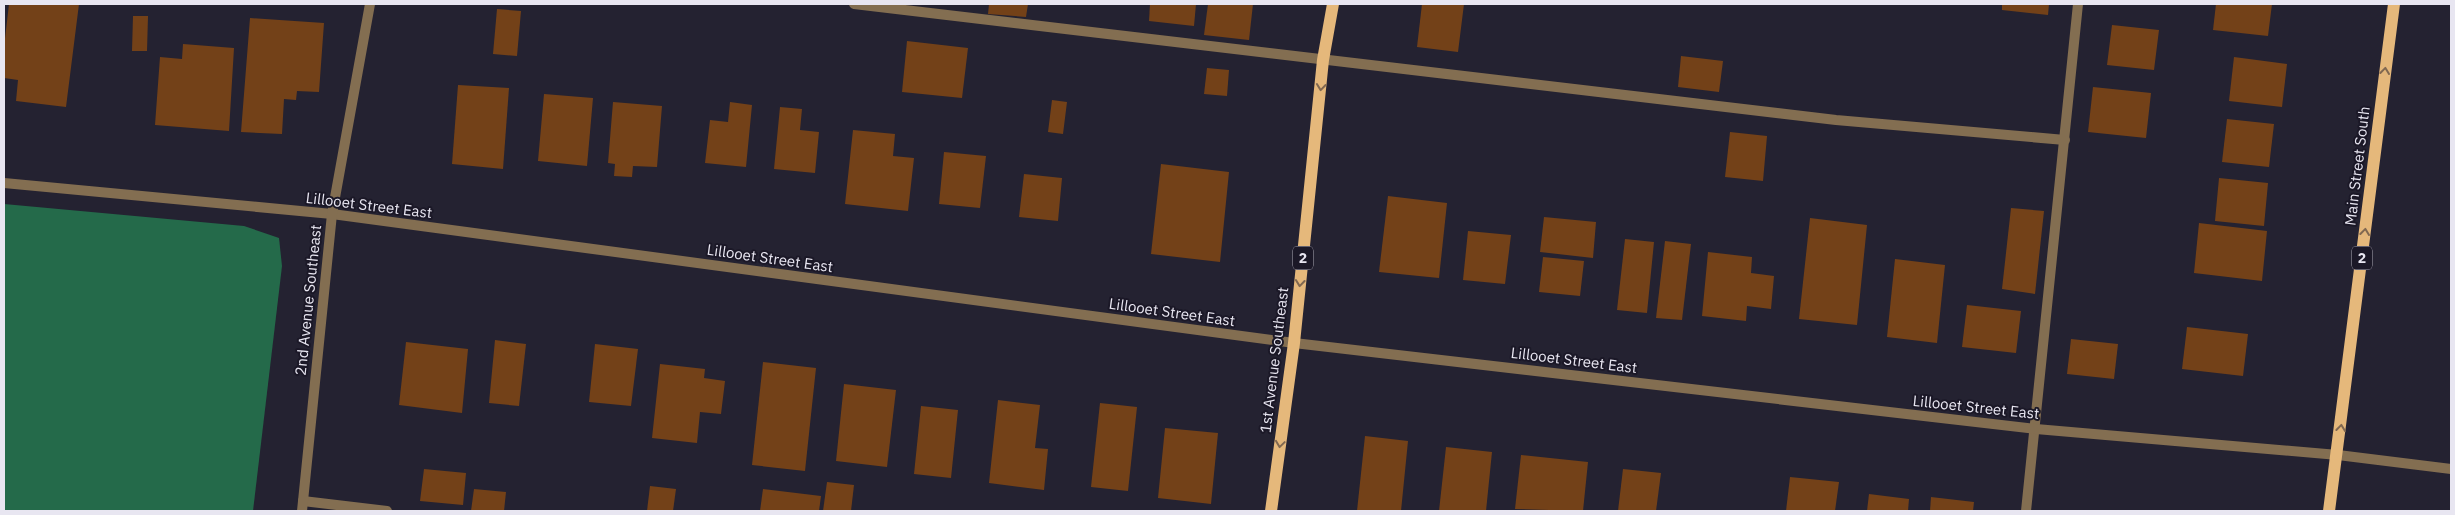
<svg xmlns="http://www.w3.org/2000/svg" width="2455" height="515" font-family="'IBM Plex Sans',sans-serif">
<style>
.forest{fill:#246a4a}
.building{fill:#734118}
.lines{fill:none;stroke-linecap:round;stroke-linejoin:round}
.service{stroke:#836e51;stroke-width:10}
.minor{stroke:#836e51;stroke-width:10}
.tertiary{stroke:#836e51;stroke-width:10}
.primary{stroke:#e5b87b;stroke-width:12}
.oneway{stroke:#806851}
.labels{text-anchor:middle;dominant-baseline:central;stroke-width:4;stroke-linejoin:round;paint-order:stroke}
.shield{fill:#1b1827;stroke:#aaa8b4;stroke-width:1}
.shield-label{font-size:14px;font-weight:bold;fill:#e8e6f1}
.street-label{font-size:15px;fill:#e8e6f1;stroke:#1b1827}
</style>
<rect width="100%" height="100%" fill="#242231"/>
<path class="forest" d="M 4,204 L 244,226 L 279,238 L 282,266 L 253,511 L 4,511 Z"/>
<g class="building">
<path d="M 9,4 L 79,4 L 66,107 L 16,101 L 18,80 L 4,78 L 4,47 Z"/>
<path d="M 989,4 L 1028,4 L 1026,17 L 988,14 Z"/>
<path d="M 1150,4 L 1196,4 L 1194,26 L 1149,21 Z"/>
<path d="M 1208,4 L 1253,4 L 1249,40 L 1204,35 Z"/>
<path d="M 1422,4 L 1464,4 L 1458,52 L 1417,47 Z"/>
<path d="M 2002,4 L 2049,4 L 2048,15 L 2002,10 Z"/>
<path d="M 2216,4 L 2272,4 L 2268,36 L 2213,30 Z"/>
<path d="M 497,9 L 521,11 L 517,56 L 493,54 Z"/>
<path d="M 133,16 L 148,16 L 147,51 L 132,51 Z"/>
<path d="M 250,18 L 324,23 L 319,92 L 297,91 L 296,100 L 284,99 L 282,134 L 241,132 Z"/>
<path d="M 2112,25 L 2159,30 L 2154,70 L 2107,65 Z"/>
<path d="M 907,41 L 968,48 L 962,98 L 902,92 Z"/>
<path d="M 183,44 L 234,48 L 229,131 L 155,125 L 160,57 L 182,59 Z"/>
<path d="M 1681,56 L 1723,61 L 1719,92 L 1678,87 Z"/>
<path d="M 2234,57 L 2287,64 L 2282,107 L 2229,101 Z"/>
<path d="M 1207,68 L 1229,70 L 1227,96 L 1204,94 Z"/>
<path d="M 458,85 L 509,88 L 503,169 L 452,164 Z"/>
<path d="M 2093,87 L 2151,93 L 2146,138 L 2088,132 Z"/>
<path d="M 544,94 L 593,98 L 587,166 L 538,161 Z"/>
<path d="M 1052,100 L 1067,102 L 1063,134 L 1048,132 Z"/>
<path d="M 613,102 L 662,106 L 657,167 L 633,166 L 632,177 L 614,176 L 615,164 L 608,163 Z"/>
<path d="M 730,102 L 752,105 L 746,167 L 705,163 L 710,120 L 728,122 Z"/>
<path d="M 780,107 L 802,109 L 800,130 L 819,132 L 815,173 L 774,169 Z"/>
<path d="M 2227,119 L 2274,124 L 2269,167 L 2222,162 Z"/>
<path d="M 853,130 L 895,134 L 893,156 L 914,158 L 908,211 L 845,204 Z"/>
<path d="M 1730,132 L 1767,136 L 1763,181 L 1725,177 Z"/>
<path d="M 944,152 L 986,156 L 980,208 L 939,204 Z"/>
<path d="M 1161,164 L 1229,172 L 1220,262 L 1151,254 Z"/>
<path d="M 1024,174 L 1062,178 L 1058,221 L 1019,217 Z"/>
<path d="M 2219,178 L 2268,183 L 2264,226 L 2215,221 Z"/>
<path d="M 1388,196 L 1447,203 L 1439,278 L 1379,272 Z"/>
<path d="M 2011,208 L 2044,211 L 2035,294 L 2002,289 Z"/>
<path d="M 1544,217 L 1596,222 L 1593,258 L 1540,252 Z"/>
<path d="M 1810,218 L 1867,225 L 1857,325 L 1799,319 Z"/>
<path d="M 2199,223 L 2267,231 L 2262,281 L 2194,273 Z"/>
<path d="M 1468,231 L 1511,235 L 1505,284 L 1463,280 Z"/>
<path d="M 1625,239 L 1654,242 L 1647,313 L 1617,310 Z"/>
<path d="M 1665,241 L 1691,244 L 1682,320 L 1656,318 Z"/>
<path d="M 1708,252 L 1752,257 L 1751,273 L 1774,276 L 1771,309 L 1747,306 L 1746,321 L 1702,316 Z"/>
<path d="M 1543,257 L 1584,261 L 1580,296 L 1539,292 Z"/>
<path d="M 1895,259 L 1945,265 L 1937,343 L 1887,337 Z"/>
<path d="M 1967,305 L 2021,311 L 2016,353 L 1962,347 Z"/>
<path d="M 2187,327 L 2248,334 L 2243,376 L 2182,369 Z"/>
<path d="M 2071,339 L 2118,344 L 2114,379 L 2067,374 Z"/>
<path d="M 495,340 L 526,344 L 519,406 L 489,403 Z"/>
<path d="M 406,342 L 468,349 L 462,413 L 399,405 Z"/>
<path d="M 595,344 L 638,349 L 631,406 L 589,402 Z"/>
<path d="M 763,362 L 816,368 L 805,471 L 752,465 Z"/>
<path d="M 660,364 L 705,369 L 704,378 L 725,381 L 721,414 L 700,412 L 697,443 L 652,438 Z"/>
<path d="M 844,384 L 896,390 L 887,467 L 836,461 Z"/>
<path d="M 998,400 L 1040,405 L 1035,448 L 1048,449 L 1044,490 L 989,483 Z"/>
<path d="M 1100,403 L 1137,407 L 1128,491 L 1091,487 Z"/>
<path d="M 921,406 L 958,410 L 951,478 L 914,474 Z"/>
<path d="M 1165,428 L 1218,433 L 1211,504 L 1158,498 Z"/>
<path d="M 1365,436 L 1408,441 L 1401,511 L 1357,511 Z"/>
<path d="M 1446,447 L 1492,452 L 1486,511 L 1439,511 Z"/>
<path d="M 1521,455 L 1588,462 L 1583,511 L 1515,509 Z"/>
<path d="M 424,469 L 466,473 L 463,505 L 420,501 Z"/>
<path d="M 1623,469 L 1661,473 L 1656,511 L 1618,511 Z"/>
<path d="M 1790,477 L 1839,482 L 1835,511 L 1786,511 Z"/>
<path d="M 827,482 L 854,485 L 851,511 L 823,511 Z"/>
<path d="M 650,486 L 676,489 L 673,511 L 647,511 Z"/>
<path d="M 474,489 L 506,492 L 504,511 L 471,511 Z"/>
<path d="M 763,489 L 821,496 L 819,511 L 760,511 Z"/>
<path d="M 1869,494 L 1909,499 L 1908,511 L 1867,511 Z"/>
<path d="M 1931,497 L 1974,502 L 1973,511 L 1930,511 Z"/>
</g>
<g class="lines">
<g class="service">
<path d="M 854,4 L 1836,120 L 2065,140"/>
<path d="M 303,501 L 387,511"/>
<path d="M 2026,511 L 2078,4"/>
</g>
<g class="minor">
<path d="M 4,183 L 332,214 L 1294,343"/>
<path d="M 302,511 L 332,214 L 370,4"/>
</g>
<path class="tertiary" d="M 1294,343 L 2036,429 L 2338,455 L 2451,469"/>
<g class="primary">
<path d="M 1271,511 L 1294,343 L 1323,60 L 1333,4"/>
<path d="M 2329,511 L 2394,4"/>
</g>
</g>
<defs><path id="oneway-chevron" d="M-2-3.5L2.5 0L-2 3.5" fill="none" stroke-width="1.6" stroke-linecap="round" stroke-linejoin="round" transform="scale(1.25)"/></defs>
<g class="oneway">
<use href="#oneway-chevron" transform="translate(2385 71) rotate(-83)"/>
<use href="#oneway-chevron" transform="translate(1321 87) rotate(96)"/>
<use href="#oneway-chevron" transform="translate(2365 232) rotate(-83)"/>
<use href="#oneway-chevron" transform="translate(1300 283) rotate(96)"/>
<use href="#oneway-chevron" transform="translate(2341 428) rotate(-83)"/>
<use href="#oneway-chevron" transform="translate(1280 444) rotate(98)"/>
</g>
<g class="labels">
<g class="shield">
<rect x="1293" y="246.5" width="20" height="23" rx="4"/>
<rect x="2352" y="246.5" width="20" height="23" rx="4"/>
</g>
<g class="shield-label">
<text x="1303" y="258">2</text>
<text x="2362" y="258">2</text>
</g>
<g class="street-label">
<text transform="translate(2357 166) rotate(-83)">Main Street South</text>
<text transform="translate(369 205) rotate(7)">Lillooet Street East</text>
<text transform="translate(770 258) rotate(8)">Lillooet Street East</text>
<text transform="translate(308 300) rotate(-84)">2nd Avenue Southeast</text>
<text transform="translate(1172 312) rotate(8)">Lillooet Street East</text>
<text transform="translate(1274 360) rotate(-83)">1st Avenue Southeast</text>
<text transform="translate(1574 360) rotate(7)">Lillooet Street East</text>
<text transform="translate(1976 407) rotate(6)">Lillooet Street East</text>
</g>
</g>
<rect width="2455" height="515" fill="none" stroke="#e8e6f1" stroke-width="10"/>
</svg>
